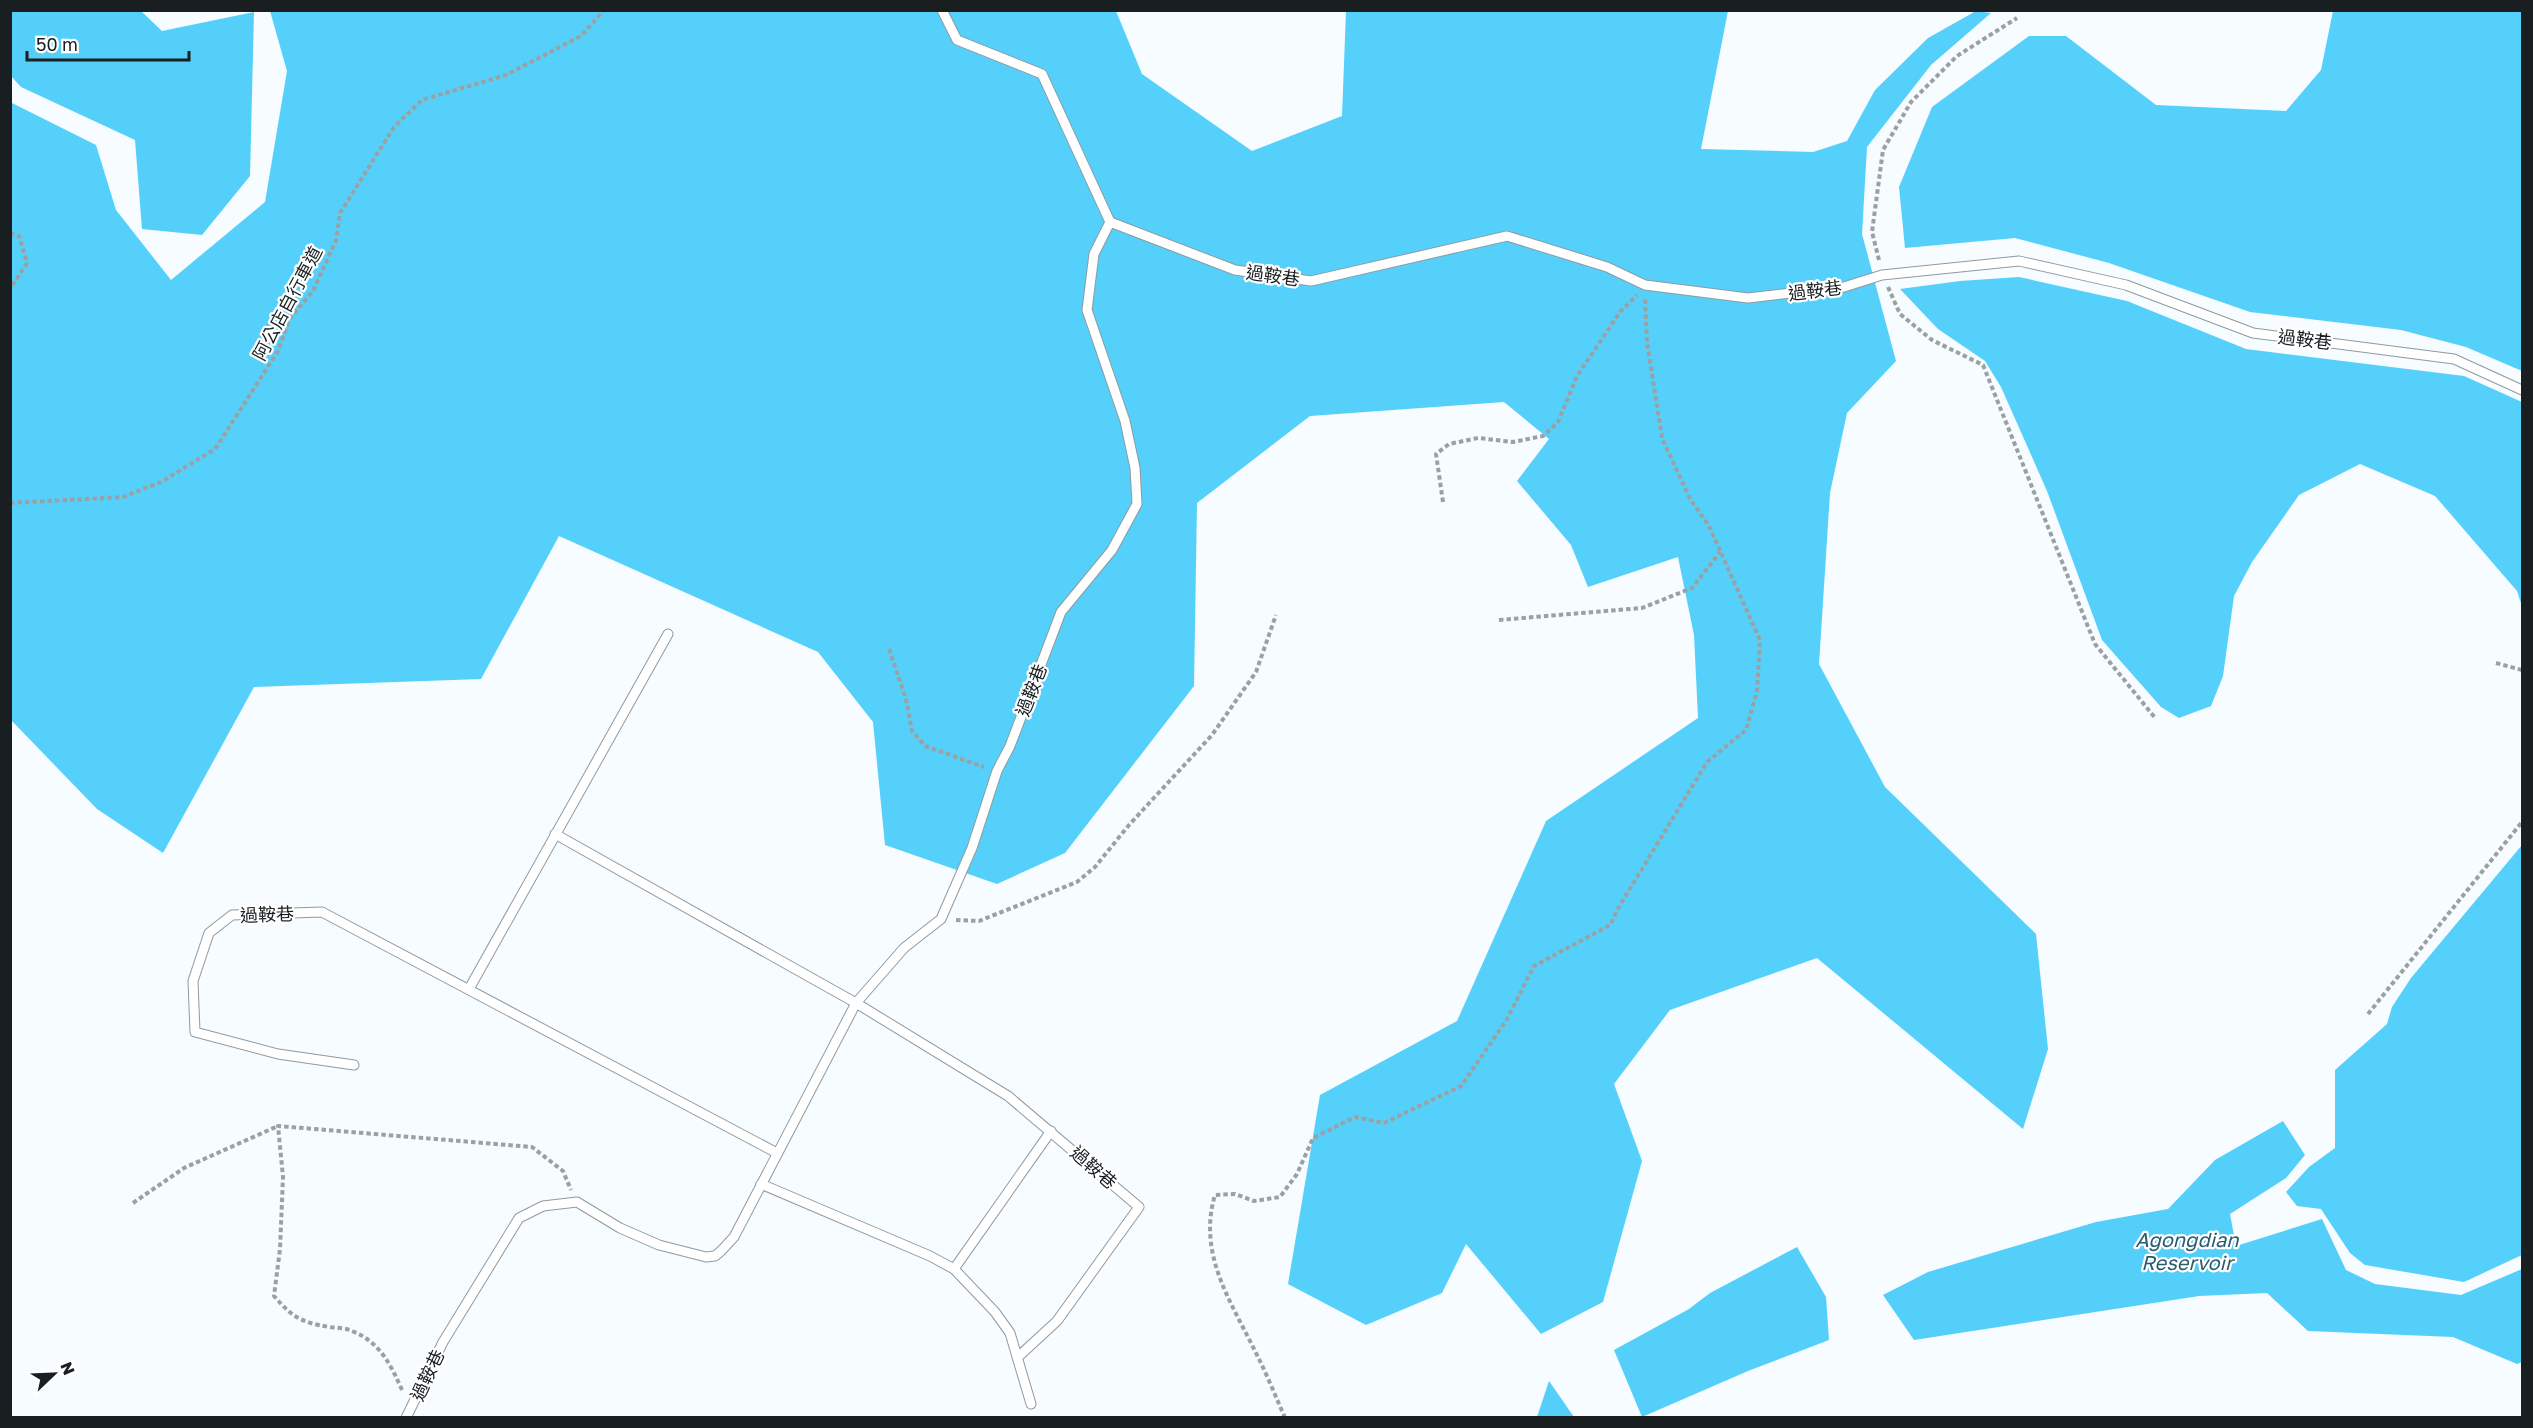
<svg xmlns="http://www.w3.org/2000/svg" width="2533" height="1428" font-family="'Golos Text','Noto Sans TC',sans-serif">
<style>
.forest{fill:#55d0fb}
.water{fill:#53cffa}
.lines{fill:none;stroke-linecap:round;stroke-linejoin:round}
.service-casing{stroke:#8d9ba1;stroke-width:11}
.path{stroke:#9ba1a3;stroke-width:4;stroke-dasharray:4.5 3;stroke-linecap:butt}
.service{stroke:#fff;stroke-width:9}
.labels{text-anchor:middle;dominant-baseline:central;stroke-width:4.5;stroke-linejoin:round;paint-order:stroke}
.street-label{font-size:18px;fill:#191f21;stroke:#fff}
.water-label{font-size:20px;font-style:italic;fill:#2a5c6f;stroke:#fff}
</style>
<rect width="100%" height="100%" fill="#f6fcff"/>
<g class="forest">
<path d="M 270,11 L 1116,11 L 1142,74 L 1252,151 L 1342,116 L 1346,11 L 1728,11 L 1701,149 L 1813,152 L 1847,141 L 1875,90 L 1928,38 L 1976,11 L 1991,13 L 1931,65 L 1867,147 L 1862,234 L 1896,361 L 1847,413 L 1830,493 L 1819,664 L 1885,787 L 2036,934 L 2048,1049 L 2023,1129 L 1817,958 L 1670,1010 L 1614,1084 L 1642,1161 L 1603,1302 L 1541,1334 L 1466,1244 L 1442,1293 L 1366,1325 L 1288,1284 L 1320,1095 L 1457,1021 L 1546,821 L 1698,718 L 1694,635 L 1678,557 L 1588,587 L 1571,545 L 1517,481 L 1549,439 L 1504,402 L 1310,416 L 1197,503 L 1194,686 L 1065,853 L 997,884 L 885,845 L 873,722 L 818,652 L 559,536 L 481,679 L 254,687 L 163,853 L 97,809 L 11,720 L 10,102 L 96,145 L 116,210 L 171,280 L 265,202 L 287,71 Z"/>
<path d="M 2333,11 L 2522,11 L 2522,371 L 2466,347 L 2401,330 L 2250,312 L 2109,263 L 2015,238 L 1905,248 L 1899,187 L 1932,107 L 2029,36 L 2066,36 L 2156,105 L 2286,111 L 2321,70 Z"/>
<path d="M 2019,277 L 2127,301 L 2246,349 L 2464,376 L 2522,402 L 2522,606 L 2517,591 L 2435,496 L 2360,464 L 2299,495 L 2252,562 L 2234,596 L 2223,676 L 2211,706 L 2179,718 L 2161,707 L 2102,640 L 2047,491 L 2001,387 L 1985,361 L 1938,329 L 1900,289 L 1960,281 Z"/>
<path d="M 2522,845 L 2522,1255 L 2464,1282 L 2365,1265 L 2350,1253 L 2321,1209 L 2297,1206 L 2286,1192 L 2309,1167 L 2335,1148 L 2335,1070 L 2387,1024 L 2392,1007 L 2411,978 Z"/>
</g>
<g class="water">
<path d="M 10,11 L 141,11 L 162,31 L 254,12 L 250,176 L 202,235 L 142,229 L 135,140 L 21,87 L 11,76 Z"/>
<path d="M 2283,1121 L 2305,1155 L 2286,1178 L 2230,1214 L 2236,1246 L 2322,1219 L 2346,1270 L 2375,1284 L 2461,1295 L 2522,1269 L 2522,1362 L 2517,1364 L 2453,1337 L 2308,1331 L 2267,1293 L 2199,1296 L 1914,1340 L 1883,1295 L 1928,1272 L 2096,1222 L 2168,1209 L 2215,1160 Z"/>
<path d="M 1797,1247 L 1826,1297 L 1829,1340 L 1748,1371 L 1642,1417 L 1614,1350 L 1689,1309 L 1710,1293 Z"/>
<path d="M 1549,1381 L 1574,1417 L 1537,1417 Z"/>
</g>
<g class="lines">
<g class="service-casing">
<g id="service">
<path d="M 1110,222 L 1235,270 L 1311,281 L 1507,236 L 1607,267 L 1645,285 L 1748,298 L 1844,287 L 1882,275 L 2019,261 L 2126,285 L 2253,333 L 2454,359 L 2522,390"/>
<path d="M 555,834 L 856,1003 L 1008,1096 L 1139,1207 L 1057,1321 L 1018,1357"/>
<path d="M 469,989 L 668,634"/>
<path d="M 354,1065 L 278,1054 L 195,1032 L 193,981 L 209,933 L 232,915 L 322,912 L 777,1153"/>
<path d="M 761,1184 L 930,1256 L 954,1269 L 995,1312 L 1010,1333 L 1031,1404"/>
<path d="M 954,1269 L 1051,1131"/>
<path d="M 406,1418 L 443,1342 L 519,1218 L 543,1206 L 577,1202 L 620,1228 L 659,1245 L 706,1257 L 715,1256 L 721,1251 L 734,1237 L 856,1003 L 904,948 L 941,919 L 972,848 L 997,771 L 1010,746 L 1061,612 L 1112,550 L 1137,504 L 1135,468 L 1125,421 L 1087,310 L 1094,254 L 1110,222 L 1042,74 L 957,40 L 942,10"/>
</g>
</g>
<g class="path">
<path d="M 10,233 L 19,236 L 27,263 L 10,289"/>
<path d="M 1879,260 L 1872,232 L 1883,150 L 1911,102 L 1957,56 L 2017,18"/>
<path d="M 1888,287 L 1900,314 L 1932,340 L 1983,365 L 2095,644 L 2156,719"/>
<path d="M 1443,502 L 1436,454 L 1449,444 L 1478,438 L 1513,442 L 1543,436 L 1558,422 L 1577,376 L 1620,312 L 1637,295"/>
<path d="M 10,503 L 123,497 L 161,482 L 215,449 L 278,351 L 290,318 L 313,291 L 336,240 L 340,213 L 394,127 L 422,100 L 506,75 L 581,36 L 604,10"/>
<path d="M 1499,620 L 1642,608 L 1692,588 L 1720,552"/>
<path d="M 889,649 L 906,699 L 912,731 L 925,746 L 984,767"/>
<path d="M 2496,663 L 2522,670"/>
<path d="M 956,920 L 979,921 L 1077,882 L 1095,867 L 1129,825 L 1212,735 L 1256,672 L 1276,615"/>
<path d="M 2368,1014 L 2522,822"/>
<path d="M 133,1203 L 184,1168 L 278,1126"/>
<path d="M 402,1390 C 391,1365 380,1342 352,1331 C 346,1328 337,1328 329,1327 C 301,1322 293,1318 274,1296 L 280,1249 L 283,1177 L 278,1126 L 532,1147 L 563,1171 L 571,1190"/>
<path d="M 1285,1418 C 1276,1397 1267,1375 1257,1355 C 1232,1303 1197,1255 1215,1195 L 1235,1194 L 1254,1201 L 1280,1197 L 1297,1174 L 1313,1138 L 1355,1117 L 1384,1123 L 1461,1086 L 1506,1021 L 1534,966 L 1610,925 L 1620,905 L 1707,762 L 1746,730 L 1757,691 L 1760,640 L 1709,526 L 1690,499 L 1662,438 L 1647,342 L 1645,298"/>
</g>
<use href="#service" class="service"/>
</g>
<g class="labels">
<g class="street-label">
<text transform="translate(1273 275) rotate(8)">過鞍巷</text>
<text transform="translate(1815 290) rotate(-7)">過鞍巷</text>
<text transform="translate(287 303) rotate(-62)">阿公店自行車道</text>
<text transform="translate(2305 339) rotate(7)">過鞍巷</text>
<text transform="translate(1031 690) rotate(-69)">過鞍巷</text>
<text transform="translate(267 914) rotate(-2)">過鞍巷</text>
<text transform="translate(1094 1167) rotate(41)">過鞍巷</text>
<text transform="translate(427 1375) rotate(-65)">過鞍巷</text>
</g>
<g class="water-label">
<text x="2187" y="1239">Agongdian<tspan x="2187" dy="23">Reservoir</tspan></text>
</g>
</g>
<rect width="2533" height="1428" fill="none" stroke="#191f21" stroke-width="24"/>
<g transform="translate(54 1374) rotate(67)" stroke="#ffffff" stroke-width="4.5" paint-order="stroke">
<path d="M0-4.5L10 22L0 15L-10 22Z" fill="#191f21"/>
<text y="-9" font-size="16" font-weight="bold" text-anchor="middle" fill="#191f21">N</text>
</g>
<path d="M27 51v9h162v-9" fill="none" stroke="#191f21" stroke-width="3"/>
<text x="36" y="51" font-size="18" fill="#191f21" stroke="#ffffff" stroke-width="4.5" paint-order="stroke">50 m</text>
</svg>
